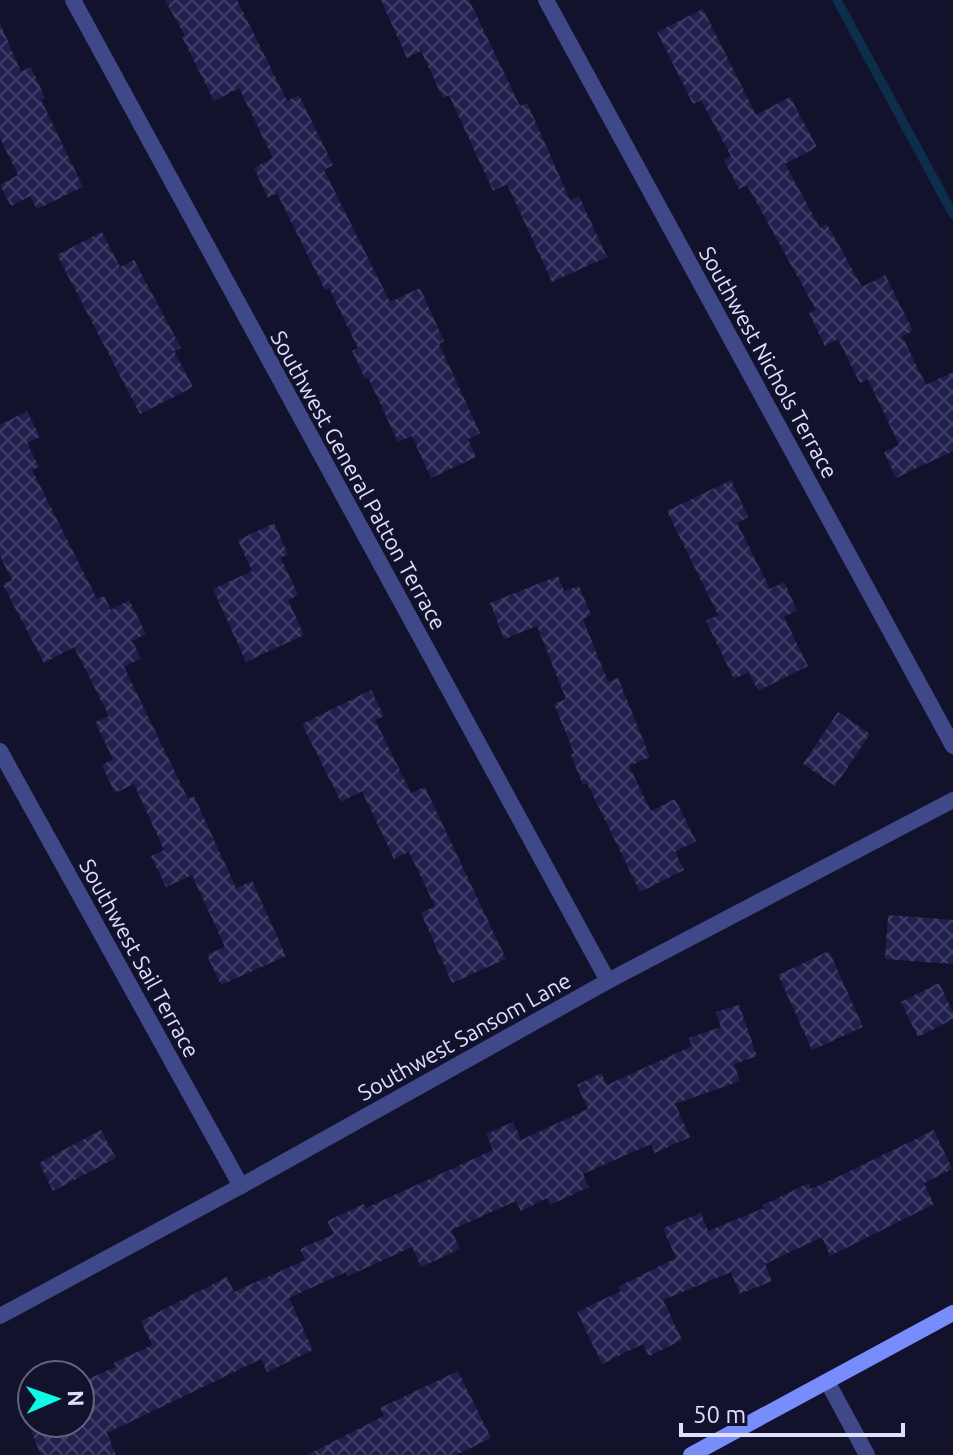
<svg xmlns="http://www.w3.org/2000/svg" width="953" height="1455" font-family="Ubuntu,sans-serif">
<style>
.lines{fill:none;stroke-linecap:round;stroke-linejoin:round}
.stream{stroke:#0d2e4b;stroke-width:9}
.building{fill:url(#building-cross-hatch)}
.street{stroke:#3f498a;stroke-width:16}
.secondary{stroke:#788cfc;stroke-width:16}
.labels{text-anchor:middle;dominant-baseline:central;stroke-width:8;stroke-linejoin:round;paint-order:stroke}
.street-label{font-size:22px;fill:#dee0fe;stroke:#12122c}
</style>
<defs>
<pattern id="building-cross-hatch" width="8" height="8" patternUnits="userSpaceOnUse" patternTransform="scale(2)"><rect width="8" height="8" fill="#201f4d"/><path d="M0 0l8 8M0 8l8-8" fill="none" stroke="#403f68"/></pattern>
</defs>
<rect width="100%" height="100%" fill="#12122c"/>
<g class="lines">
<path class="stream" d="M 837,0 L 953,214"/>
</g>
<g class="building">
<path d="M 165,0 L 237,0 L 287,101 L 299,95 L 333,165 L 324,170 L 390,302 L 420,288 L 444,341 L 439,344 L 480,433 L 468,439 L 476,457 L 431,478 L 412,436 L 398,442 L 368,377 L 365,379 L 352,351 L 358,348 L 329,288 L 325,290 L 277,193 L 268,198 L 254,168 L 273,158 L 239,88 L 214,101 L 182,37 L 185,36 Z"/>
<path d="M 381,0 L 469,0 L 520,106 L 527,103 L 570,200 L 579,196 L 607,257 L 552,282 L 507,184 L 493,191 L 449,95 L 443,98 L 421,51 L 407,58 Z"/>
<path d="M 703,9 L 756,115 L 790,97 L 817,147 L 785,164 L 820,228 L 827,224 L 862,287 L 885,275 L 913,331 L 902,336 L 926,385 L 953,372 L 953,451 L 896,478 L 884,452 L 899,445 L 868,379 L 860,383 L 838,339 L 825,346 L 809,313 L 816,310 L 747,185 L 739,189 L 724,160 L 731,156 L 701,100 L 693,104 L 657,32 Z"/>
<path d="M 0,23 L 21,72 L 31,67 L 45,98 L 41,100 L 83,187 L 37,209 L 30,196 L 11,206 L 0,185 L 18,175 L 0,138 Z"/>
<path d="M 102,232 L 120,267 L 134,260 L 181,348 L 174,351 L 193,387 L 140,414 L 57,255 Z"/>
<path d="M 27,411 L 40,437 L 27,443 L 39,467 L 32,470 L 97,599 L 104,596 L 111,610 L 129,600 L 146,634 L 132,641 L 141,658 L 124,667 L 188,799 L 194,796 L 236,888 L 252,881 L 286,956 L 221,985 L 207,955 L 225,947 L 192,875 L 166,887 L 151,856 L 164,850 L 134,784 L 115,793 L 102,765 L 113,759 L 95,722 L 109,716 L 74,647 L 44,663 L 3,585 L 12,580 L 0,556 L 0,425 Z"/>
<path d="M 731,480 L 748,517 L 737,523 L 770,589 L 784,582 L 797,610 L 784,617 L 808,666 L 758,691 L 749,672 L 734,679 L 706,621 L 718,615 L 667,511 Z"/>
<path d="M 274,523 L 288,554 L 281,558 L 298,595 L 288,600 L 304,635 L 246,662 L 213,589 L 252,571 L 238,540 Z"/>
<path d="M 558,576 L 564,591 L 579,586 L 591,615 L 583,619 L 608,682 L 618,678 L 650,757 L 629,766 L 651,811 L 675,799 L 696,841 L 675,852 L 684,870 L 640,892 L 587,783 L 583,785 L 571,755 L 574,753 L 554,704 L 566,699 L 537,626 L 504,639 L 490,603 Z"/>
<path d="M 371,690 L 384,716 L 375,720 L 411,793 L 425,787 L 506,959 L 452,983 L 421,913 L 435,906 L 409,852 L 394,859 L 362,791 L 341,802 L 302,724 Z"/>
<path d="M 838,712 L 870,734 L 835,786 L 803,764 Z"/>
<path d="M 888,915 L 953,920 L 953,964 L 885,959 Z"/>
<path d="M 829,951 L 863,1027 L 812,1050 L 778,975 Z"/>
<path d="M 939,983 L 953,1012 L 953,1019 L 918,1037 L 901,1002 Z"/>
<path d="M 739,1005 L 757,1056 L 734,1064 L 740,1081 L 675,1104 L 690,1137 L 655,1153 L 651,1144 L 583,1174 L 589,1187 L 550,1205 L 547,1198 L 521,1211 L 516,1201 L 451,1230 L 460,1249 L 421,1267 L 412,1247 L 348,1276 L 346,1272 L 289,1298 L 313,1350 L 267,1372 L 261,1359 L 107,1433 L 116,1455 L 41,1455 L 28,1423 L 80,1423 L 80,1382 L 116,1367 L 114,1363 L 152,1345 L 141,1321 L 227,1277 L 234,1292 L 305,1260 L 300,1249 L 334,1234 L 327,1221 L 364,1204 L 366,1208 L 493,1150 L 486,1134 L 513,1122 L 521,1140 L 588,1109 L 577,1085 L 601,1073 L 607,1085 L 692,1046 L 689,1038 L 721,1027 L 716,1012 Z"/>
<path d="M 101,1130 L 116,1158 L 53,1191 L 39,1163 Z"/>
<path d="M 934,1130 L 952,1169 L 924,1183 L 934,1204 L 830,1256 L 822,1237 L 765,1264 L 772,1281 L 740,1294 L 731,1272 L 663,1300 L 682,1340 L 649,1356 L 643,1344 L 602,1364 L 577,1312 L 621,1291 L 618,1287 L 676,1258 L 663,1228 L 701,1213 L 708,1231 L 764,1208 L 763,1205 L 809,1183 L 811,1189 L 842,1175 Z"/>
<path d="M 458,1371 L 491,1438 L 456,1455 L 307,1455 L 384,1416 L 380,1408 Z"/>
</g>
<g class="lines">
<g class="street">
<path d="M 73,0 L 608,981"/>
<path d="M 546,0 L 953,746"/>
<path d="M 0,751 L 241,1186"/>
<path d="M 0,1316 L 241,1186 L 608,981 L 953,800"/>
<path d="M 828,1383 L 867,1455"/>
</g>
<path class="secondary" d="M 691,1455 L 953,1313"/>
</g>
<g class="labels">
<g class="street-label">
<text transform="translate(769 362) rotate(61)">Southwest Nichols Terrace</text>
<text transform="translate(359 480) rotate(61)">Southwest General Patton Terrace</text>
<text transform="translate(140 958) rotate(61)">Southwest Sail Terrace</text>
<text transform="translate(464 1036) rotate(-29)">Southwest Sansom Lane</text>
</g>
</g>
<g transform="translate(56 1399) rotate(88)"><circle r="38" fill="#12122c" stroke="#646480" stroke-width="2"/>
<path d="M0-6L14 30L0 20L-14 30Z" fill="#0ff9e7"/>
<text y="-12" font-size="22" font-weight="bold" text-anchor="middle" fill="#dee0fe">N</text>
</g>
<path d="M681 1423v12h222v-12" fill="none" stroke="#dee0fe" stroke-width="4"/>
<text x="693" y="1423" font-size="24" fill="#dee0fe" stroke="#12122c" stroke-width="6" paint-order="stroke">50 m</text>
</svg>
